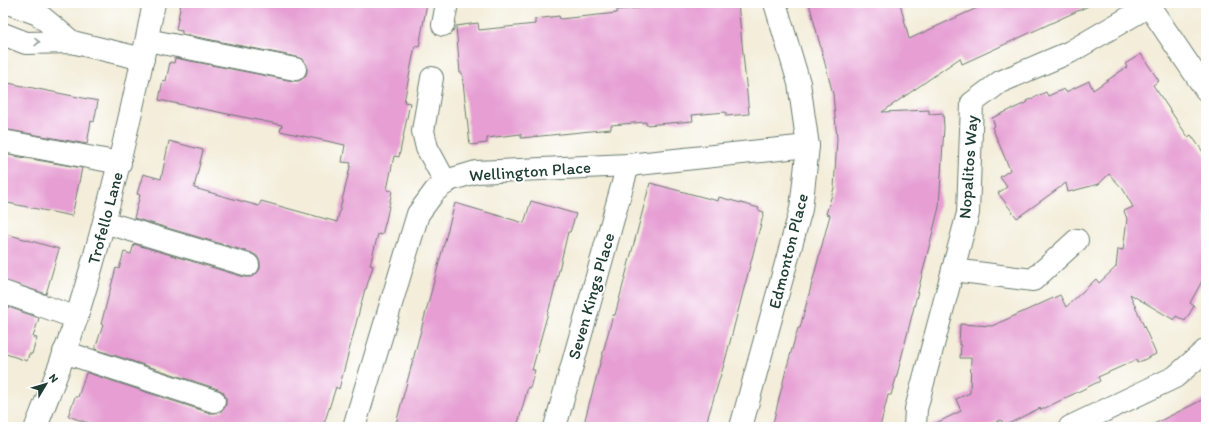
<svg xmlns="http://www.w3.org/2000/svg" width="1209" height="430" font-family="Itim,sans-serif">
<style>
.building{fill:#e69ed3}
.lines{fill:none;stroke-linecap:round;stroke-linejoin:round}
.minor-casing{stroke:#697b6e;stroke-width:24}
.minor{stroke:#fff;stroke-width:22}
.oneway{stroke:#8f9e9a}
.labels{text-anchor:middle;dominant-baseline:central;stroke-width:4;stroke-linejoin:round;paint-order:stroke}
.street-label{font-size:17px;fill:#1f3d34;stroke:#fff}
</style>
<rect width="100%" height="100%" fill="#fff"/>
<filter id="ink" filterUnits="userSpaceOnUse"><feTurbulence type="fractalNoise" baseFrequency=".025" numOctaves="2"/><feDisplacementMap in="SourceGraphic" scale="8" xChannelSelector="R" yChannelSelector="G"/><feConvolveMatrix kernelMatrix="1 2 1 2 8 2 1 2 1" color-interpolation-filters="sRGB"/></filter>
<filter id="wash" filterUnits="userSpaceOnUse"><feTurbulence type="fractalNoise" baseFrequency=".012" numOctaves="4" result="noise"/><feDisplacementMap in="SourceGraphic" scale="16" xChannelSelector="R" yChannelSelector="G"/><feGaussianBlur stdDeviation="0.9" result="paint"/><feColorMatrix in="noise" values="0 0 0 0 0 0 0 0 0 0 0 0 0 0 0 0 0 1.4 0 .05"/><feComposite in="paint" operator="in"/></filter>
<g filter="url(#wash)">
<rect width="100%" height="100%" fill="#f3edd9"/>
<g id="blocks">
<g class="building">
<path d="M 181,3 L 427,3 L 419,47 L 415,46 L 404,102 L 410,103 L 399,157 L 394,156 L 387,190 L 392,191 L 387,216 L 382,235 L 378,234 L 370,265 L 373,266 L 366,289 L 365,289 L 339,389 L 336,387 L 323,427 L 99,427 L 68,416 L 75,397 L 78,397 L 86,373 L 88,373 L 210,413 L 217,413 L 223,410 L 226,405 L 226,398 L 223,392 L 218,389 L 95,349 L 103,325 L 101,324 L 116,268 L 119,269 L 124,252 L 131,254 L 134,244 L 244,277 L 251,277 L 256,274 L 260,269 L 260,262 L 257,256 L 252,253 L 134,218 L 140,195 L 137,194 L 143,174 L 161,179 L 169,141 L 203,150 L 194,188 L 259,206 L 261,201 L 337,222 L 351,163 L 342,162 L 345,145 L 280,131 L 282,125 L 159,100 L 163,80 L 166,81 L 170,62 L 174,63 L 175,58 L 293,81 L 299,81 L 305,77 L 307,72 L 307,65 L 303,59 L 297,57 L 182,34 L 182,31 L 176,30 Z"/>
<path d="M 673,3 L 738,3 L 749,114 L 726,116 L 726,112 L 692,115 L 693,121 L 646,125 L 646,122 L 611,125 L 611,129 L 521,138 L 521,134 L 487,138 L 487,143 L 470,145 L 462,73 L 460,73 L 456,26 L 478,23 L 479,30 L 535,24 L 535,19 L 559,16 L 560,19 L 617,13 L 617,10 L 673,5 Z"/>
<path d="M 809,3 L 900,3 L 909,39 L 988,3 L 1095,3 L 962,64 L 960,58 L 882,112 L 929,110 L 929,114 L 943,113 L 944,127 L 939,207 L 897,375 L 891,395 L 888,395 L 880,427 L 772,427 L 786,370 L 798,328 L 800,328 L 830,215 L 826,214 L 834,188 L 837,139 L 833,94 Z"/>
<path d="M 1141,54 L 1159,81 L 1153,85 L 1188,137 L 1191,135 L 1206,156 L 1206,274 L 1190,303 L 1194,306 L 1185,321 L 1176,316 L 1174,320 L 1130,294 L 1156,354 L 1137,363 L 1136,360 L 1098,377 L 1100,381 L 1041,410 L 1040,408 L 1004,426 L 1001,420 L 985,427 L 928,427 L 961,411 L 956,399 L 970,393 L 971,358 L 960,358 L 961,345 L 959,345 L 960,324 L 992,326 L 1060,295 L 1066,307 L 1096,279 L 1099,283 L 1116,267 L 1118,249 L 1123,250 L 1127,219 L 1124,211 L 1133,207 L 1123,189 L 1109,174 L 1099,184 L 1068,192 L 1066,183 L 1017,218 L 998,193 L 1007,187 L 1000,177 L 1010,170 L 992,127 L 995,126 L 992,118 L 1028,102 L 1027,101 L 1046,92 L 1048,96 L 1064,89 L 1066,92 L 1089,81 L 1093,90 L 1127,67 L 1125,64 Z"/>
<path d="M 3,82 L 98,101 L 94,122 L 91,121 L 87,144 L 3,129 Z"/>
<path d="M 3,154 L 82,168 L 72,216 L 3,202 Z"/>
<path d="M 650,183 L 718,201 L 719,197 L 759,208 L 758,210 L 764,212 L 725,361 L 705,427 L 583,427 L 613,315 L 615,315 Z"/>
<path d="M 531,201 L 576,214 L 570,232 L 568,232 L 554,291 L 532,370 L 535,370 L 530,388 L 528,387 L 517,427 L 395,427 L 455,203 L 524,223 Z"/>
<path d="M 3,233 L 59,249 L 46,294 L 3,280 Z"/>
<path d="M 3,305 L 39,318 L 33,337 L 37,338 L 32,354 L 29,354 L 27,361 L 3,353 Z"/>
<path d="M 1206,398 L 1206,427 L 1148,427 Z"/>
</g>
</g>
</g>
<g filter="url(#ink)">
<use href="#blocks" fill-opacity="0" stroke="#697b6e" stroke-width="1"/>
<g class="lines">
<g class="minor-casing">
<g id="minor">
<path d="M 8,3 L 38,14 L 72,42"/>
<path d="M 1147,3 L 1206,90"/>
<path d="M 443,25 L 447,3"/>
<path d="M 3,34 L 26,43 L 72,42 L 143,59"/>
<path d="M 147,40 L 295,69"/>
<path d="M 432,78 L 423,131 L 427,148 L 446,183"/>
<path d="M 3,141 L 120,163"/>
<path d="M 104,222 L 248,265"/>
<path d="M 953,270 L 1033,280 L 1077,240"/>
<path d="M 3,292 L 77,318"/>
<path d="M 64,352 L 214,401"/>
<path d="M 36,427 C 50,390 66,353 77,316 C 109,213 133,109 154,3"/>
<path d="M 354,427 L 418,214 L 435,191 L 449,180 L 476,172 L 628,165 L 808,146"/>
<path d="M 555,427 L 628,165"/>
<path d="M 741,427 L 801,209 L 808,146 L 799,83 L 775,3"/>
<path d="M 915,427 L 916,409 L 968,213 L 972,103 L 1000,82 L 1070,52 L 1149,6"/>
<path d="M 1070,427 L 1175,377 L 1206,350"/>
</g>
</g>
<use href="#minor" class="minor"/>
</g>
<defs><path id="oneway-chevron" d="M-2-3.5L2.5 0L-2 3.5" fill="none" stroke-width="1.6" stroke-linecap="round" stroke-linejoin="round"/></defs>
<use class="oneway" href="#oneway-chevron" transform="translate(37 42) rotate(-1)"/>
</g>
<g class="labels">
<g class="street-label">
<text transform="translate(968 167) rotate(-86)">Nopalitos Way</text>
<text transform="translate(530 171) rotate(-4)">Wellington Place</text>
<text transform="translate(105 218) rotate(-75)">Trofello Lane</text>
<text transform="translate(788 251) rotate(-76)">Edmonton Place</text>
<text transform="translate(591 296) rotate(-74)">Seven Kings Place</text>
</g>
</g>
<rect width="1209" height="430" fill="none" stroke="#fff" stroke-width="16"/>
<g transform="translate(46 384) rotate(52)" stroke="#ffffff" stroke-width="3" paint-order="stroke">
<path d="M0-3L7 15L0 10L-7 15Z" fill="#1f3d34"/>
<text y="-6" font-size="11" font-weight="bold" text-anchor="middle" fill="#1f3d34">N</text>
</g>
</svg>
